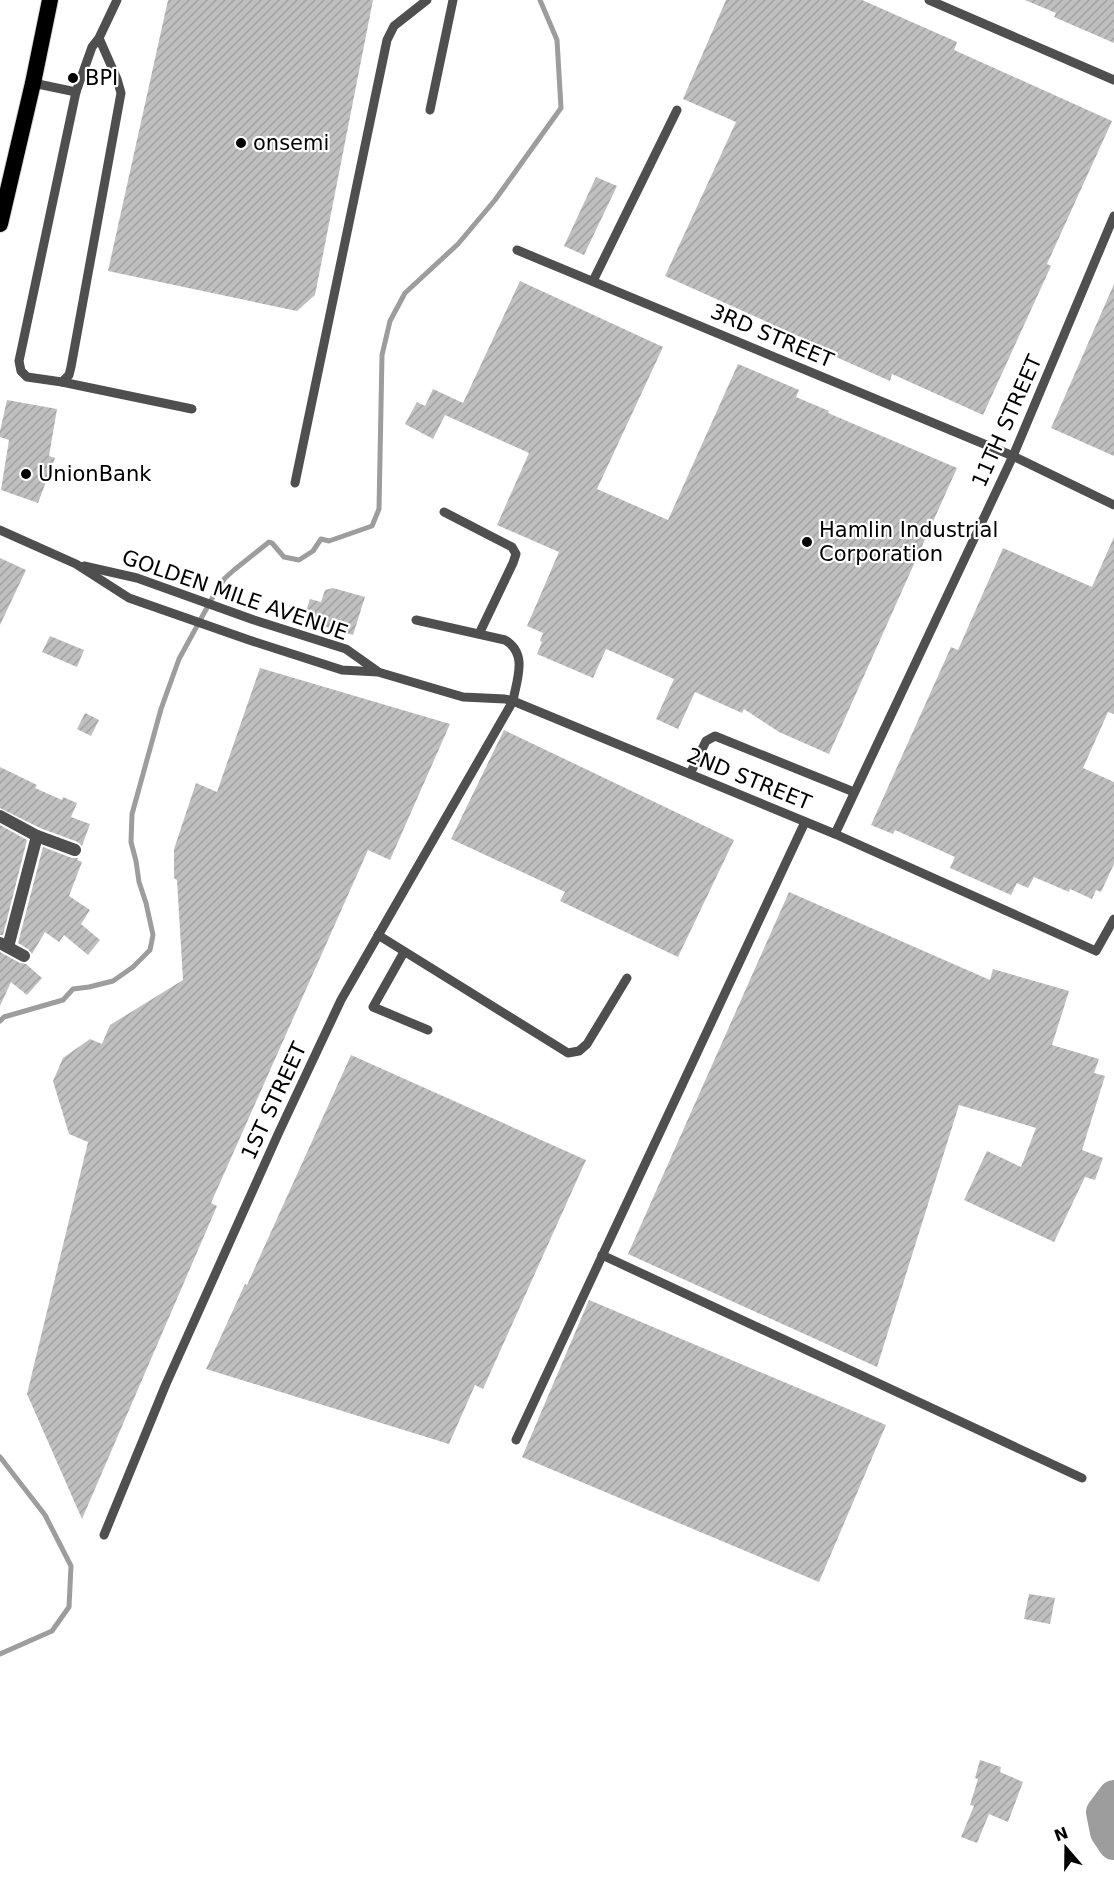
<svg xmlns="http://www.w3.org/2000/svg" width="1114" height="1896" font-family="'DejaVu Sans',sans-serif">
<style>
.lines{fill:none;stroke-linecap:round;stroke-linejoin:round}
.stream{stroke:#9d9d9d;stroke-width:5}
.river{stroke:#9d9d9d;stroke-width:32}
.building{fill:url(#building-hatch)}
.trunk-casing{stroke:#dbdbdb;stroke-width:18}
.service{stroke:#4f4f4f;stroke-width:9}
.minor{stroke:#4f4f4f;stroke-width:12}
.trunk{stroke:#000;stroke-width:16}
.poi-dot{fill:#000;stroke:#fff;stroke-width:2}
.labels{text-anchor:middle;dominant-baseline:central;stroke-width:4.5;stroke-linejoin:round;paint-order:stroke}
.poi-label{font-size:21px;fill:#000;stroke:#fff;text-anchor:start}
.street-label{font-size:21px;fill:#000;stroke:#fff}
</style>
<defs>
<pattern id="building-hatch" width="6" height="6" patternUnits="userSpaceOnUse" patternTransform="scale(1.5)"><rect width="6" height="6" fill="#bfbfbf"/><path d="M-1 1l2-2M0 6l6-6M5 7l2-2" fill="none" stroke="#a2a2a2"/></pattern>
</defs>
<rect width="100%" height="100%" fill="#fff"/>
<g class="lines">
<g class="stream">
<path d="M 0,1021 L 4,1017 L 63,1000 L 73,989 L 89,987 L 113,981 L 133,967 L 150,950 L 153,935 L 146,903 L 139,882 L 136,861 L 131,842 L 132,814 L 161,709 L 179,659 L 215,593 L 225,578 L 234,570 L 269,542 L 272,543 L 284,557 L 299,560 L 313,551 L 321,539 L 329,541 L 372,526 L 379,509 L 382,355 L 390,321 L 405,293 L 458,244 L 495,200 L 561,108 L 557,40 L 540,0"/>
<path d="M 0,1457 L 45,1515 L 71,1566 L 69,1607 L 52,1631 L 0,1654"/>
</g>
<path class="river" d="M 1114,1796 L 1102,1812 L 1106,1832 L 1114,1844"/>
</g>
<g class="building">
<path d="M 168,0 L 373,0 L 315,295 L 297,311 L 108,271 Z"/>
<path d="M 726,0 L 862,0 L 957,42 L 954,50 L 1112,121 L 1047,264 L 1051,266 L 983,415 L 892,374 L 890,381 L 825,352 L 827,349 L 665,276 L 736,122 L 683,99 Z"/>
<path d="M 1025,0 L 1114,0 L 1114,43 L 1054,17 L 1056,13 Z"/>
<path d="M 596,177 L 617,186 L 584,255 L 564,246 Z"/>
<path d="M 520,281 L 663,347 L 597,489 L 668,520 L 738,364 L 799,390 L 796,397 L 829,411 L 828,413 L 957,468 L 829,754 L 779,732 L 744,709 L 742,713 L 695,692 L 678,729 L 656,719 L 674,679 L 606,649 L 593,678 L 537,654 L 542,642 L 540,641 L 543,633 L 527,626 L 559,552 L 497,525 L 529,453 L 445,415 L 433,439 L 405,424 L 417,402 L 425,406 L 433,389 L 463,403 Z"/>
<path d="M 1114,284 L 1114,456 L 1051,428 Z"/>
<path d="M 7,400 L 57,409 L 49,456 L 55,458 L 38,503 L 1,490 L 9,440 L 0,437 L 0,431 Z"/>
<path d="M 1114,537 L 1114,714 L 1108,712 L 1083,768 L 1114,782 L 1114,864 L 1101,892 L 1096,890 L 1092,899 L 1070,889 L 1069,892 L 1034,877 L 1028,888 L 1017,883 L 1011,895 L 950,868 L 955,857 L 895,830 L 893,834 L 871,825 L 951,647 L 958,650 L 1003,548 L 1092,587 Z"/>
<path d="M 0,558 L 26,570 L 0,625 Z"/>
<path d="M 333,588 L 365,597 L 353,635 L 303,620 L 310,599 L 321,602 L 325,590 Z"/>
<path d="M 50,636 L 84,650 L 77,667 L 42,652 Z"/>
<path d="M 260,668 L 450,724 L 390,860 L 368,850 L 211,1203 L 217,1206 L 82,1519 L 27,1394 L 88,1142 L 69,1134 L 53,1081 L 63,1058 L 90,1039 L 102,1044 L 110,1025 L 183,980 L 177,880 L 174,878 L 174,849 L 196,783 L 217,792 Z"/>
<path d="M 85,713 L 99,720 L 91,736 L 77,729 Z"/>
<path d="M 504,730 L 734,840 L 678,957 L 560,901 L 565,892 L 451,839 Z"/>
<path d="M 0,767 L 37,785 L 35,788 L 62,800 L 63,797 L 77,803 L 71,817 L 90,824 L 82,846 L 78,842 L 40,828 L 0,808 Z"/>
<path d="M 0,825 L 27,840 L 3,935 L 0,935 Z"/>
<path d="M 43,847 L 72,858 L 78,858 L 77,860 L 82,862 L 69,896 L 90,910 L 81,924 L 100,940 L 88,955 L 64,935 L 59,942 L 45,932 L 32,954 L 28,949 L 18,943 Z"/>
<path d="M 789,892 L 990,980 L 993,969 L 1069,991 L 1052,1045 L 1099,1059 L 1094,1073 L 1105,1076 L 1082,1150 L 1103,1158 L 1095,1180 L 1085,1177 L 1054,1242 L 964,1200 L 987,1151 L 1021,1167 L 1036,1128 L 959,1105 L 877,1367 L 628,1254 Z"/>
<path d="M 0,952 L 20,963 L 26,964 L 42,978 L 27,995 L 11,982 L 0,1006 Z"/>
<path d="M 351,1055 L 586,1160 L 483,1389 L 475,1385 L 449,1444 L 206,1369 L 245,1284 L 247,1285 Z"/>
<path d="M 589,1300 L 886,1425 L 819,1582 L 522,1457 Z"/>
<path d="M 1029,1594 L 1055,1598 L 1050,1624 L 1024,1619 Z"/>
<path d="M 980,1760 L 1001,1767 L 1000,1772 L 1023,1782 L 1008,1822 L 989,1814 L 977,1843 L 961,1837 L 974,1806 L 970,1805 L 978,1779 L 975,1778 Z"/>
</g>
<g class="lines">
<g class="trunk-casing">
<path id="trunk" d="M 0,224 L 33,83 L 50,0"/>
</g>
<g class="service">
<path d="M 929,0 L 1114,80"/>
<path d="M 99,38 L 117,79 L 121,93 L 71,367 L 69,375 L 62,382 L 27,377 L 21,371 L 19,361 L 76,92 L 92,47 L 99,38 L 117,0"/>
<path d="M 33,83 L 76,92"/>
<path d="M 430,110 L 453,0"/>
<path d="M 517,250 L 1013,456 L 1114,505"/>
<path d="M 593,281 L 677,110"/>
<path d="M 62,382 L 192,409"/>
<path d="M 295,483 L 387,40 L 394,26 L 427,0"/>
<path d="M 444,512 L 512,547 L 516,554 L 513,563 L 479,634"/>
<path d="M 0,530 L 76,564 L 129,598 L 249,640 L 342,670 L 378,672 L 463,697 L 505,699 L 513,701 L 835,834 L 1096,951 L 1114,919"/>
<path d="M 84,566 L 137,578 L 254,620 L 346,649 L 377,671"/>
<path d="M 690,774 L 706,741 L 715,736 L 854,792"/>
<path d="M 835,834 L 1013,456 L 1114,216"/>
<path d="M 378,935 L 568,1053 L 579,1051 L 587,1044 L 627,978"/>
<path d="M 404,952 L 373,1007 L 428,1030"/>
<path d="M 602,1255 L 1082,1478"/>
<path d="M 516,1440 L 805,822"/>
<path d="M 104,1535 L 166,1384 L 279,1132 L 341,1000 L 513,701 C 517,678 528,654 505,640 L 416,620"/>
</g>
<g class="minor">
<path d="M 0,816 L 37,836 L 75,850"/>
<path d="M 0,943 L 24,956"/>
<path d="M 8,947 L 37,836"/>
</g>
<use href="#trunk" class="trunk"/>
</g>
<g class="poi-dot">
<circle cx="73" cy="78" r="6"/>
<circle cx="241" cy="143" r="6"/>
<circle cx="26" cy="474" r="6"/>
<circle cx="807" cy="542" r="6"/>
</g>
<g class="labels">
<g class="poi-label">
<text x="85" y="78">BPI</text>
<text x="253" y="143">onsemi</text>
<text x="38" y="474">UnionBank</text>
<text x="819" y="530">Hamlin Industrial<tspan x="819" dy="24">Corporation</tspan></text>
</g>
<g class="street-label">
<text transform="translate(772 336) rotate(23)">3RD STREET</text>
<text transform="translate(1007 421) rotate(-66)">11TH STREET</text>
<text transform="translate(235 595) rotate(19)">GOLDEN MILE AVENUE</text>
<text transform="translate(749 779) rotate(22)">2ND STREET</text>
<text transform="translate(274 1101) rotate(-65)">1ST STREET</text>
</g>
</g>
<g transform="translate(1066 1848) rotate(340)" stroke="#ffffff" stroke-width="4.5" paint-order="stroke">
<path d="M0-4.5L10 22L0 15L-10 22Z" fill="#000000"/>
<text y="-9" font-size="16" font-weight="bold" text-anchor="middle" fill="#000000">N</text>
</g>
</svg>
